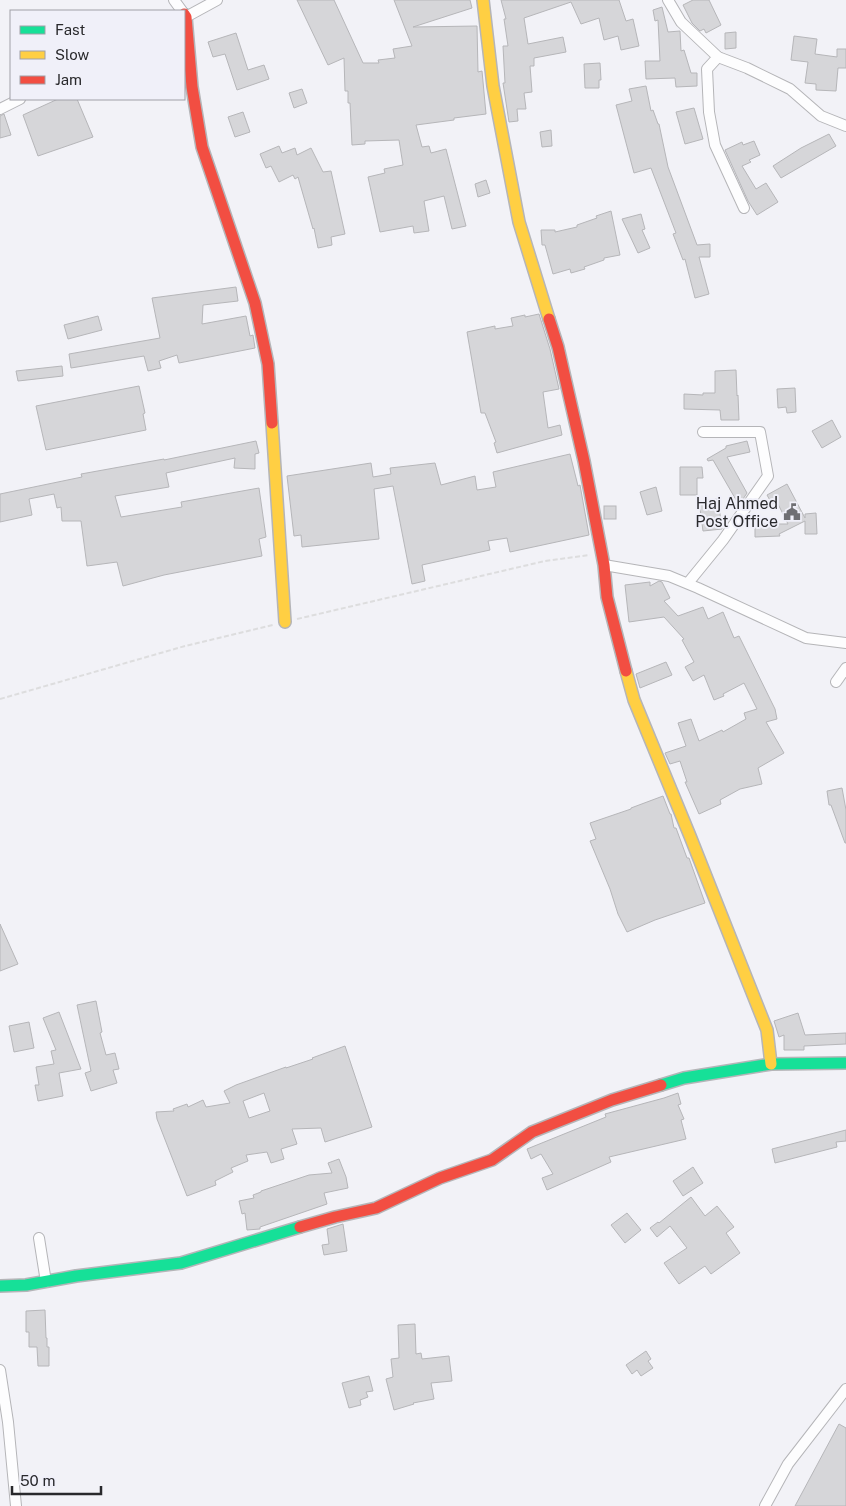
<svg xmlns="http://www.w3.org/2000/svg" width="846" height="1506" font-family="'Public Sans',sans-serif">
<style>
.building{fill:#d6d6d9;stroke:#b6b6b9;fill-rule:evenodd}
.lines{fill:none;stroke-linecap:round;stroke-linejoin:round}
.street-casing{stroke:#b5b5b8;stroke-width:12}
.fast-casing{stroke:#b5b5b8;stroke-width:14}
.slow-casing{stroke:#b5b5b8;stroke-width:14}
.jam-casing{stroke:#b5b5b8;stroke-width:14}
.path{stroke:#ddddde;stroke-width:2;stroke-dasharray:5 2.5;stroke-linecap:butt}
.street{stroke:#fdfdfe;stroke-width:10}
.fast{stroke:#16e098;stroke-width:11}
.slow{stroke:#ffcf43;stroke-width:11}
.jam{stroke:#f24e42;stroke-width:11}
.labels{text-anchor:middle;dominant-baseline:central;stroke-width:4;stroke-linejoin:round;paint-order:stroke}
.poi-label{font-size:16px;fill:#29292c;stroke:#f0f0f9;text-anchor:end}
</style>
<rect width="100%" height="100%" fill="#f2f2f7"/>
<g class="building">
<path d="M 297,0 L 334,0 L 363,63 L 379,63 L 378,60 L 395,58 L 393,49 L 412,46 L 394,0 L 470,0 L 472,8 L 413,27 L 477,26 L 478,72 L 482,71 L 486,114 L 454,118 L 454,120 L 416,125 L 422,147 L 429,146 L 431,153 L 446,149 L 466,226 L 452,229 L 444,196 L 424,201 L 429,231 L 414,233 L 413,226 L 380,232 L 368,177 L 385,173 L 384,169 L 403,165 L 399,140 L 365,141 L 365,144 L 352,145 L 350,103 L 348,103 L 348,91 L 345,91 L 344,58 L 328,65 Z"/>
<path d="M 501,0 L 619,0 L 626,21 L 633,19 L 639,46 L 621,50 L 618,36 L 604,40 L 599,18 L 581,24 L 571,2 L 524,18 L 528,44 L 563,37 L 566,52 L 534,58 L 534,66 L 530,66 L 532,92 L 524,93 L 526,109 L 517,109 L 518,121 L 509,122 L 503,83 L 505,83 L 503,46 L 508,46 L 504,19 L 506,19 Z"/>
<path d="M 693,0 L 709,0 L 721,25 L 706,33 L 704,29 L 700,31 L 692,23 L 683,5 Z"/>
<path d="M 662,7 L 668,32 L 680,31 L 681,51 L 684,50 L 691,73 L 697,73 L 697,86 L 676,87 L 675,78 L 646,79 L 645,61 L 660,61 L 658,20 L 655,21 L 653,10 Z"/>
<path d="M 736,32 L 736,48 L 725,49 L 725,33 Z"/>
<path d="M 236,33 L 248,70 L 264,65 L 269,79 L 237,90 L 225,54 L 213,57 L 208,42 Z"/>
<path d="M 794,36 L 817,39 L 815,54 L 837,57 L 837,49 L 846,49 L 846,68 L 838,68 L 836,91 L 816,90 L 816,84 L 805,83 L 808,62 L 791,60 Z"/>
<path d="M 600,63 L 601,80 L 599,80 L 599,88 L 585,88 L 584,64 Z"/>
<path d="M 646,86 L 651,111 L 653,110 L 658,124 L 659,124 L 668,167 L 697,245 L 710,244 L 710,257 L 699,257 L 709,294 L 695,298 L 685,259 L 683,260 L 673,234 L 676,233 L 651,168 L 634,173 L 616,105 L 632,101 L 629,89 Z"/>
<path d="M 302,89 L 307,103 L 294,108 L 289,93 Z"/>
<path d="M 58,99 L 77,99 L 93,137 L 38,156 L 23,115 Z"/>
<path d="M 694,108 L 703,139 L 685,144 L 676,112 Z"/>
<path d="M 243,112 L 250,132 L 235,137 L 228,117 Z"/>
<path d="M 4,114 L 11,135 L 0,138 L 0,116 Z"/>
<path d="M 551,130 L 552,146 L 542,147 L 540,132 Z"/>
<path d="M 829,134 L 836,146 L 781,178 L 773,166 L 801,148 Z"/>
<path d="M 754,141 L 760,155 L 749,160 L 751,162 L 742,166 L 756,189 L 766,183 L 778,202 L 757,215 L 748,201 L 725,150 L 742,142 L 743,145 Z"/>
<path d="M 279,146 L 282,153 L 295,148 L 297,155 L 311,148 L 323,172 L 331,171 L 345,234 L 331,237 L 332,245 L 318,248 L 314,228 L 313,229 L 298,177 L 295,179 L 293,175 L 279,182 L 271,166 L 266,168 L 260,154 Z"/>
<path d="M 486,180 L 490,193 L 478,197 L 475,184 Z"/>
<path d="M 611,211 L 620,255 L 604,258 L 604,260 L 584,267 L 585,269 L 571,273 L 570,269 L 553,274 L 545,245 L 542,245 L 541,230 L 555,230 L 555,232 L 577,227 L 577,225 L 597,218 L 596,216 Z"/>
<path d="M 641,214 L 645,229 L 642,230 L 650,248 L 638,253 L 622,219 Z"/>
<path d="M 236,287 L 238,301 L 203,305 L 202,324 L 246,316 L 250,336 L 253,335 L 255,348 L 179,363 L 177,355 L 159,361 L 161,368 L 148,371 L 144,356 L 71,368 L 69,354 L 160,338 L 152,298 Z"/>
<path d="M 539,314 L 550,349 L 559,389 L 543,392 L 548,428 L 560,425 L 562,435 L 497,453 L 494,443 L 496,442 L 485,413 L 481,413 L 467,332 L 495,326 L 495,329 L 513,326 L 511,318 L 525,315 L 525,317 Z"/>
<path d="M 98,316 L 102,330 L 68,339 L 64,325 Z"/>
<path d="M 62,366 L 63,376 L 18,381 L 16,371 Z"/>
<path d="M 736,370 L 737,396 L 738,395 L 739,420 L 721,420 L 720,410 L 684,409 L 684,394 L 703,395 L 703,393 L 715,393 L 715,371 Z"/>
<path d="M 139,386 L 145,413 L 143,414 L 146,430 L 46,450 L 36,406 Z"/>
<path d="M 795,388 L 796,412 L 787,413 L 786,407 L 778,408 L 777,389 Z"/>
<path d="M 832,420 L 841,437 L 822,448 L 812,431 Z"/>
<path d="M 256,441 L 259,453 L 255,454 L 255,469 L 234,468 L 235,458 L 166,473 L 169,487 L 115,496 L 121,517 L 182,507 L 181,502 L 259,488 L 266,537 L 259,539 L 262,556 L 164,575 L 123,586 L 117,562 L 87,566 L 81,521 L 62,521 L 61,507 L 57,508 L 54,494 L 29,499 L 32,515 L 0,522 L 0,494 L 82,477 L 81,474 L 164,459 L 164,460 Z"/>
<path d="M 747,441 L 750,452 L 727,457 L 747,493 L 739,505 L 713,460 L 708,461 L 707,459 L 726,448 L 726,446 Z"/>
<path d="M 570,454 L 578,486 L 580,485 L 589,535 L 510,552 L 507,538 L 488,541 L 490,550 L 422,565 L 425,581 L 412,584 L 393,486 L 374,489 L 379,539 L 302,547 L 301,535 L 294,536 L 287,476 L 371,463 L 373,477 L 391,474 L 390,468 L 435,463 L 441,485 L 475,476 L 477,490 L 496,487 L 493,472 Z"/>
<path d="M 680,467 L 702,467 L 703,478 L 697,478 L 697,495 L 680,495 Z"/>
<path d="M 787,484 L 805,518 L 805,514 L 816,513 L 817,534 L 805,534 L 805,521 L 779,534 L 780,536 L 755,537 L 755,524 L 788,524 L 777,502 L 772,504 L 767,495 Z"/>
<path d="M 656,487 L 662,511 L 647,515 L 640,492 Z"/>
<path d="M 718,499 L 722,529 L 703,531 L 699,501 Z"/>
<rect x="604" y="506" width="12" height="13"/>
<path d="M 659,581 L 662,582 L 670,598 L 664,601 L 678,616 L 703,607 L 708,619 L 723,612 L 734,638 L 739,636 L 775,709 L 777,719 L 766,722 L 784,753 L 758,768 L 762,784 L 740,789 L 720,800 L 721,804 L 699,814 L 685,782 L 687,782 L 680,761 L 670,764 L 665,753 L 686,746 L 678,723 L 691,719 L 699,741 L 722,730 L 723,732 L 746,719 L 744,713 L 757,709 L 744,683 L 723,694 L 724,696 L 714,700 L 704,675 L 693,681 L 685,667 L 694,662 L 682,640 L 684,639 L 664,617 L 629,622 L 625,585 L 650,582 L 650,586 Z"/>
<path d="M 666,662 L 672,675 L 640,688 L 636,674 Z"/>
<path d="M 842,788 L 846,810 L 846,843 L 845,843 L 831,805 L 829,805 L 827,791 Z"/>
<path d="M 663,796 L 670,814 L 671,814 L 674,828 L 676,828 L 687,858 L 689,858 L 705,903 L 655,920 L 627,932 L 618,914 L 610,889 L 590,841 L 596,839 L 590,823 L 631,809 L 631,808 Z"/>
<path d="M 0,924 L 18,964 L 0,971 Z"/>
<path d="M 96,1001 L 102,1032 L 100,1033 L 106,1055 L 115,1053 L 119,1069 L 113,1070 L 117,1083 L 91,1091 L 85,1073 L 91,1071 L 77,1005 Z"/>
<path d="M 59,1012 L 81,1069 L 59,1073 L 63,1096 L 38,1101 L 35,1085 L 39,1085 L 36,1067 L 54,1064 L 51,1051 L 56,1050 L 43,1018 Z"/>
<path d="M 798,1013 L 805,1035 L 846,1033 L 846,1044 L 804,1046 L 804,1050 L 784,1050 L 784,1035 L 779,1037 L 774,1021 Z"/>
<path d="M 29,1022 L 34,1048 L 14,1052 L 9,1026 Z"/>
<path d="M 345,1046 L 372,1127 L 325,1142 L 321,1128 L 292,1129 L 297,1144 L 281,1149 L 284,1159 L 271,1163 L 267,1152 L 246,1155 L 248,1161 L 231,1168 L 233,1172 L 215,1181 L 216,1185 L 187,1196 L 157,1119 L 156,1112 L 174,1111 L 173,1109 L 187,1104 L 188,1107 L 203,1100 L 206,1107 L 230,1103 L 224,1091 L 236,1085 L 286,1067 L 286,1068 L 313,1059 L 312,1058 ZM 264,1093 L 270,1111 L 249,1118 L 243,1101 Z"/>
<path d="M 678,1093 L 681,1104 L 678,1105 L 684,1119 L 681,1120 L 686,1139 L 609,1157 L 611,1162 L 547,1190 L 542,1178 L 553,1174 L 541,1154 L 531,1159 L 527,1149 L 606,1117 L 605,1114 L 664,1098 Z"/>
<path d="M 846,1130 L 846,1141 L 836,1142 L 837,1147 L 775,1163 L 772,1149 Z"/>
<path d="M 339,1159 L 346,1177 L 348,1188 L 324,1193 L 327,1204 L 260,1227 L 260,1229 L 247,1230 L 245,1213 L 242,1214 L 239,1201 L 254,1198 L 253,1195 L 261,1192 L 261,1191 L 309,1175 L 332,1173 L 328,1163 Z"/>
<path d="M 693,1167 L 703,1183 L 683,1196 L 673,1181 Z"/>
<path d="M 691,1197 L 705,1216 L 717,1206 L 734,1227 L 726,1233 L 740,1253 L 711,1274 L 705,1266 L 679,1284 L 664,1263 L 687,1248 L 670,1226 L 657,1237 L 650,1228 L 658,1222 L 659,1223 Z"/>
<path d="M 627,1213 L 641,1230 L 625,1243 L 611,1225 Z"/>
<path d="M 343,1224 L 347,1251 L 324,1255 L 322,1245 L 329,1244 L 327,1229 Z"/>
<path d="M 45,1310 L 46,1338 L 47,1338 L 47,1347 L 49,1347 L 49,1366 L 38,1366 L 37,1347 L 29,1347 L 29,1332 L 26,1332 L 26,1311 Z"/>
<path d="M 415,1324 L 416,1354 L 421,1353 L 422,1359 L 449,1356 L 452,1381 L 431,1383 L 434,1399 L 413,1403 L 414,1404 L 394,1410 L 386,1379 L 393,1377 L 391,1359 L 399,1358 L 398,1325 Z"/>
<path d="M 646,1351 L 651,1359 L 648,1361 L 653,1368 L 641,1376 L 637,1370 L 632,1374 L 626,1365 Z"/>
<path d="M 369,1376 L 373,1391 L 366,1392 L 368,1397 L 360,1400 L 361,1405 L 349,1408 L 342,1383 Z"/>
<path d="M 839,1424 L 846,1428 L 846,1506 L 795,1506 Z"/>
</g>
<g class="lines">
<g class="street-casing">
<g id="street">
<path d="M 174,0 L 182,11"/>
<path d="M 668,0 L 681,22 L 718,57 L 747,68 L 790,89 L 821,116 L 846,126"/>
<path d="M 184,18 L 217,0"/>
<path d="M 718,57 L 707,69 L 709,112 L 715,145 L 744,208"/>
<path d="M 0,109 L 20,99"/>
<path d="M 604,565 L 669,576 L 698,588 L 806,638 L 846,643"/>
<path d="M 688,583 L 723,540 L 768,476 L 760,432 L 703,432"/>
<path d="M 836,682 L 846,668"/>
<path d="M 39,1238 L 46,1282"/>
<path d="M 0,1370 L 8,1422 L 16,1506"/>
<path d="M 765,1506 L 788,1464 L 846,1389"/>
</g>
</g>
<g class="fast-casing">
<g id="fast">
<path d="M 661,1085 L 684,1078 L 771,1064 L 846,1063"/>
<path d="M 0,1286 L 26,1285 L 76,1276 L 181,1263 L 300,1227"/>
</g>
</g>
<g class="slow-casing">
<g id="slow">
<path d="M 483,0 L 493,86 L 519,222 L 549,319"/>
<path d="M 272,423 L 285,622"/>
<path d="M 626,671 L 634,700 L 690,836 L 767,1030 L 771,1064"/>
</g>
</g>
<g class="jam-casing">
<g id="jam">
<path d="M 184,14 L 186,17 L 192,87 L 202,147 L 255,303 L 268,364 L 272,423"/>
<path d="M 549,319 L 558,347 L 584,461 L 604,565 L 607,597 L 626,671"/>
<path d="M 300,1227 L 335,1217 L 376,1208 L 440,1178 L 492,1160 L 532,1132 L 612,1100 L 661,1085"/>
</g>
</g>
<g class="path">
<path d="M 297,619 L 545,561 L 590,555"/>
<path d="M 0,699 L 185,646 L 273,625"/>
</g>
<use href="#street" class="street"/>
<use href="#fast" class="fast"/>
<use href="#slow" class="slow"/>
<use href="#jam" class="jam"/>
</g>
<defs>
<g id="civic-bare" transform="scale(1.35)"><path d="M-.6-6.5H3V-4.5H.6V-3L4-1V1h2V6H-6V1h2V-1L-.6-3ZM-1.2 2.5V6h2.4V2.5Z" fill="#6f6f73" stroke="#f0f0f9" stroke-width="2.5" paint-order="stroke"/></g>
</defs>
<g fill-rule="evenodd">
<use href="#civic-bare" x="792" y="512"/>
</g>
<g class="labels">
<g class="poi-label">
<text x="778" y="503">Haj Ahmed<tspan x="778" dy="18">Post Office</tspan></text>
</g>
</g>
<rect x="10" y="10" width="175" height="90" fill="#f0f0f9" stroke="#a0a0a7"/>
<rect x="20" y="26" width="25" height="8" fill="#16e098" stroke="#a0a0a7"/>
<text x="55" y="35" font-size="15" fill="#29292c">Fast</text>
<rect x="20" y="51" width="25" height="8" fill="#ffcf43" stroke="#a0a0a7"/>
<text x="55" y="60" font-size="15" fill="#29292c">Slow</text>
<rect x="20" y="76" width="25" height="8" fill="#f24e42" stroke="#a0a0a7"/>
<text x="55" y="85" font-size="15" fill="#29292c">Jam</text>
<path d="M12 1486v8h89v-8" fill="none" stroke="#29292c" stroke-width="2.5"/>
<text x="20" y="1486" font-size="15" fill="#29292c" stroke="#f0f0f9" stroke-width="4" paint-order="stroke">50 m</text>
</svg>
